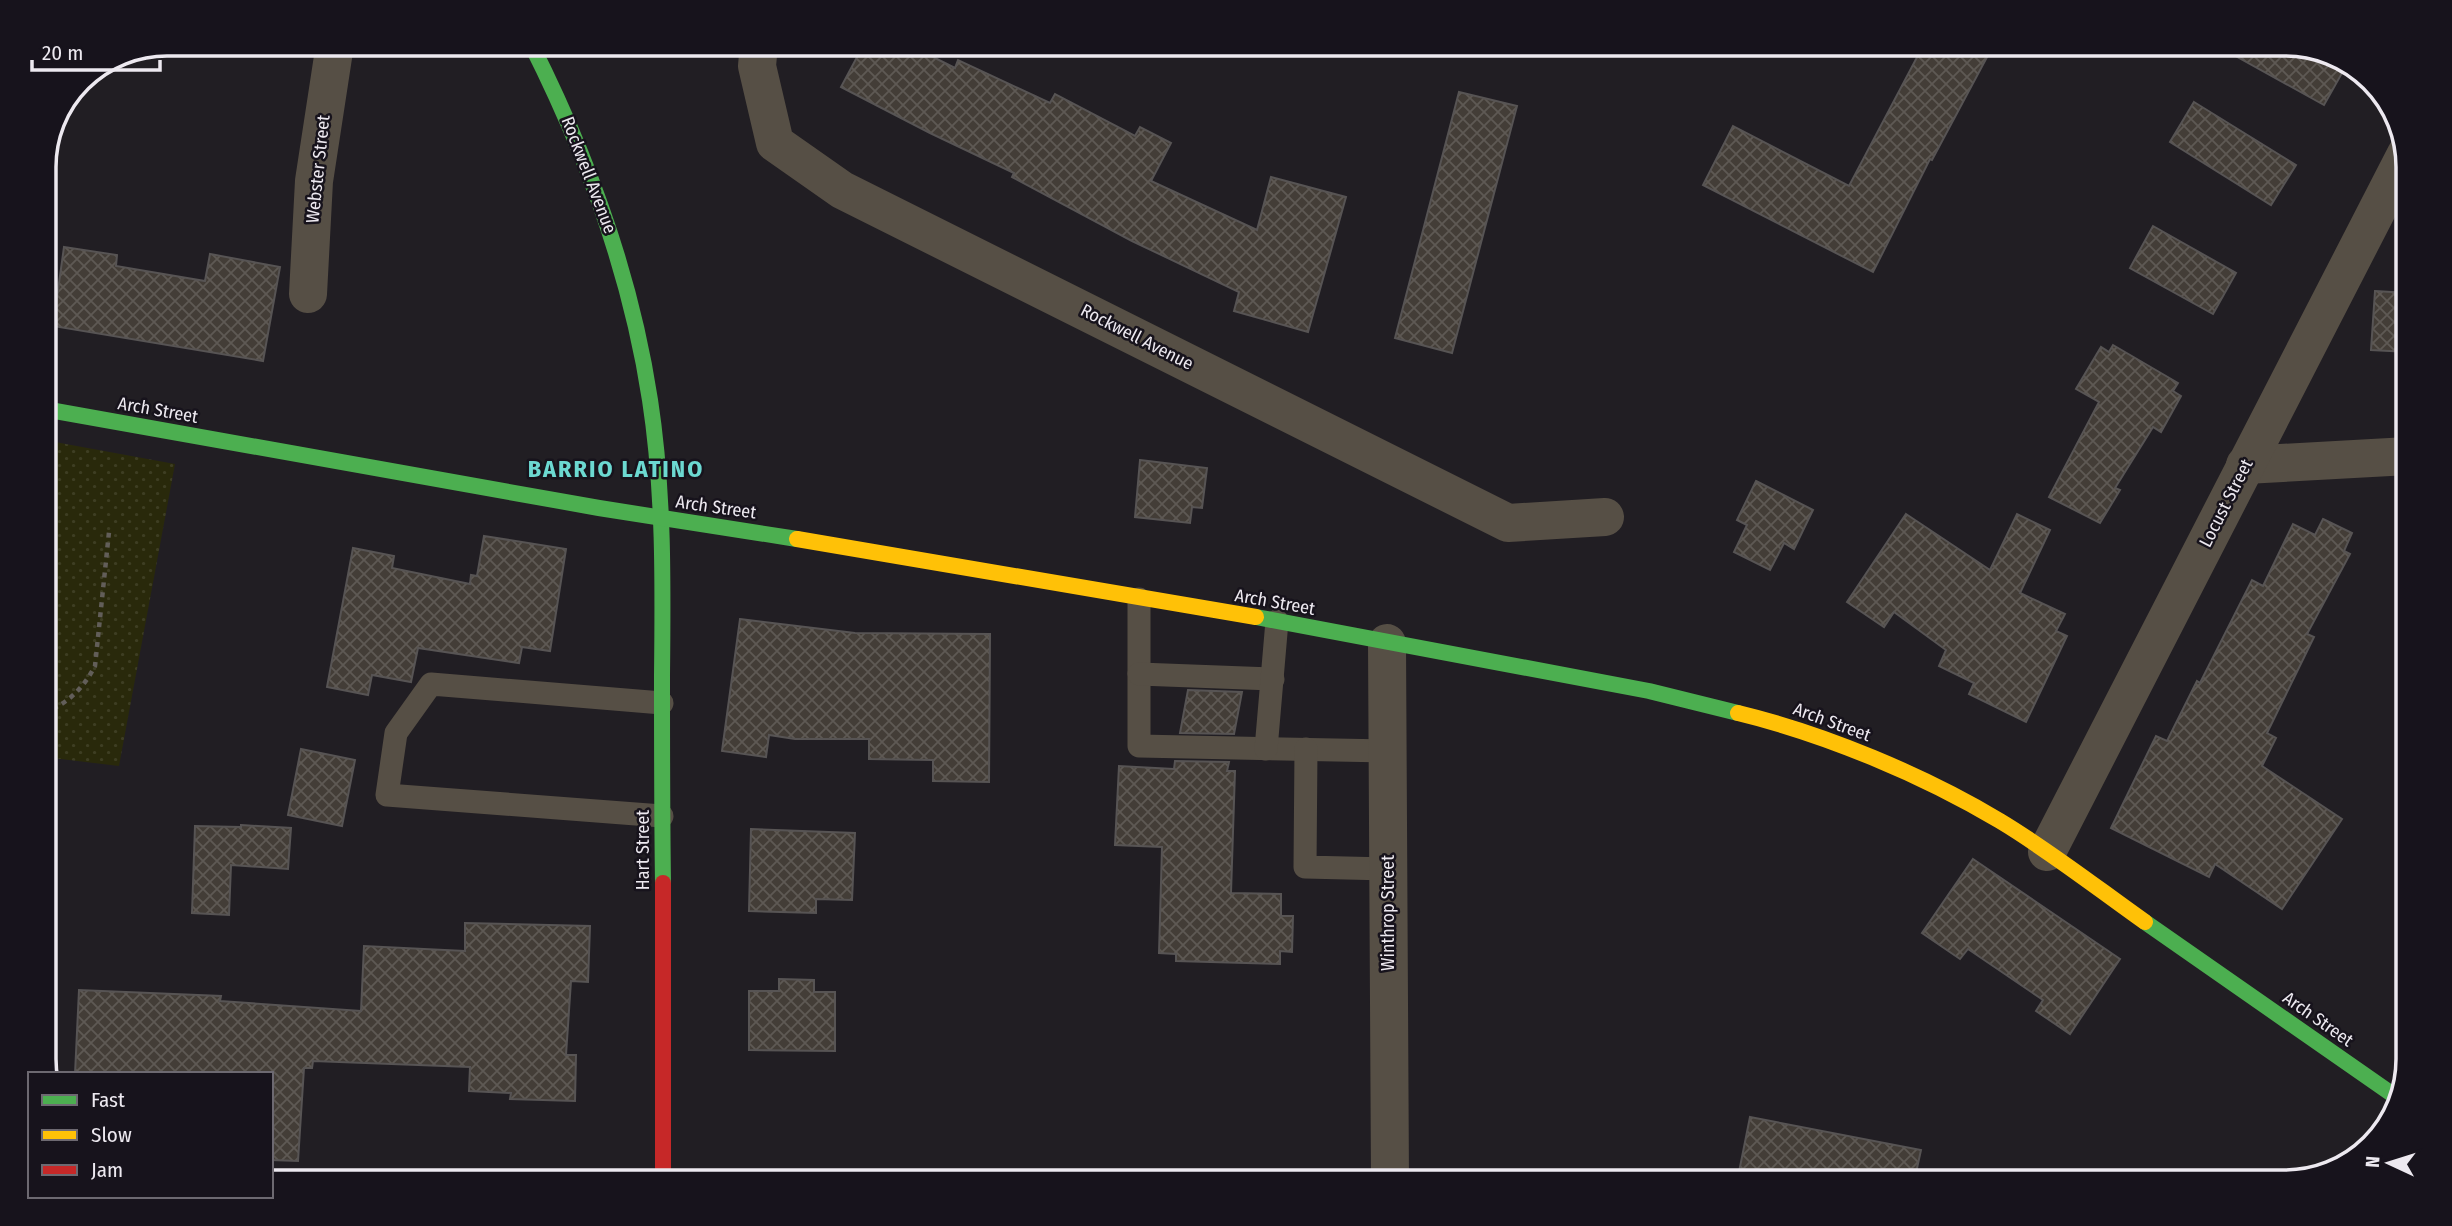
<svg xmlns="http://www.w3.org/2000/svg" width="2452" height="1226" font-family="'Fira Sans Condensed',sans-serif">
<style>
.grass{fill:url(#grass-dots)}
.pitch{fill:#29290b}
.building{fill:url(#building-cross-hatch);stroke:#575454;stroke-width:2}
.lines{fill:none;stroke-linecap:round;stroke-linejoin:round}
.path{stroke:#625e59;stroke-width:4.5;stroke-dasharray:5 5;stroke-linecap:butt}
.lane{stroke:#564f45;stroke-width:23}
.street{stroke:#564f45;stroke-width:38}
.fast{stroke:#4caf50;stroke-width:16}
.slow{stroke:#ffc107;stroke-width:16}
.jam{stroke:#c62828;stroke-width:16}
.labels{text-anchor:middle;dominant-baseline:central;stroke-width:5;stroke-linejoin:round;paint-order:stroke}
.street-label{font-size:18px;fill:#ede9f0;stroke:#17131c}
.district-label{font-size:24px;font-weight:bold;letter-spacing:2px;fill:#6cd8d1;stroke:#17131c}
.rim{fill:none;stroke:#ede9f0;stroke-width:3.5}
</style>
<defs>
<pattern id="grass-dots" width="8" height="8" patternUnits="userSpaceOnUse" patternTransform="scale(1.75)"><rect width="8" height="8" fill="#29290b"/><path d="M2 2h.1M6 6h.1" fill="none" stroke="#3e3e23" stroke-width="1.8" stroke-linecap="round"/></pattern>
<pattern id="building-cross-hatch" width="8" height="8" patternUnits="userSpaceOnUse" patternTransform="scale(1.75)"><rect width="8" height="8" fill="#433d37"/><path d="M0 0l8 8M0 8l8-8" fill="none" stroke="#5e5954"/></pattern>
</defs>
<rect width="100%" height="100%" fill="#211e23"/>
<path class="grass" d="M 44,440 L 175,464 L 119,766 L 44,757 Z"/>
<path class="pitch" d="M 44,618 L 61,622 L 44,693 Z"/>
<g class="building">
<path d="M 864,44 L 907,44 L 955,68 L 958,60 L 1050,103 L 1055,94 L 1135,136 L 1140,127 L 1171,143 L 1151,181 L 1257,230 L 1271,177 L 1346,197 L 1308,332 L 1234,311 L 1239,292 L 1132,241 L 1012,177 L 1014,173 L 930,133 L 841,87 Z"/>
<path d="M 1924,44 L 1994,44 L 1932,160 L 1930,159 L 1873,272 L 1703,185 L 1733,126 L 1849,186 Z"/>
<path d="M 2214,44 L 2285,44 L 2323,53 L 2346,66 L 2324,105 Z"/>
<path d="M 1459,92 L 1517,106 L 1452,353 L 1395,338 Z"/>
<path d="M 2194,102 L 2296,165 L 2271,205 L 2170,142 Z"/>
<path d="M 2153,226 L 2236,273 L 2213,314 L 2130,268 Z"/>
<path d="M 64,247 L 117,255 L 116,266 L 205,281 L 210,254 L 280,267 L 263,361 L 53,326 Z"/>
<path d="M 2375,291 L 2408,293 L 2408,352 L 2371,350 Z"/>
<path d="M 2113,345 L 2178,383 L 2173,391 L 2181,396 L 2161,432 L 2153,427 L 2115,488 L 2120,490 L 2100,523 L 2049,497 L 2099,402 L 2076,389 L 2101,347 L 2109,352 Z"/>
<path d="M 1140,460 L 1207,468 L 1202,508 L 1192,507 L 1190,523 L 1135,517 Z"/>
<path d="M 1756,481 L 1813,510 L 1794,549 L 1784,543 L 1770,570 L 1734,552 L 1747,525 L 1737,520 Z"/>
<path d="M 1906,514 L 1990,570 L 2017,514 L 2050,530 L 2020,593 L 2065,614 L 2056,631 L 2067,636 L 2026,722 L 1969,694 L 1974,683 L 1939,666 L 1946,650 L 1894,612 L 1884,627 L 1847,602 Z"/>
<path d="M 2323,519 L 2352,533 L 2344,551 L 2350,554 L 2307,634 L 2314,637 L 2267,733 L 2276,738 L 2262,766 L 2342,819 L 2282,909 L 2215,864 L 2209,877 L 2111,828 L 2156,736 L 2167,741 L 2197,681 L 2200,683 L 2252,580 L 2263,586 L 2293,524 L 2315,535 Z"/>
<path d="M 484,536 L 566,549 L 550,651 L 522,647 L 519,663 L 418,648 L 411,682 L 372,675 L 368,695 L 327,687 L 353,548 L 394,556 L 392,568 L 470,584 L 471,575 L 477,576 Z"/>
<path d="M 740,619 L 855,633 L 990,634 L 989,782 L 933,781 L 933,760 L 869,759 L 869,739 L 795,739 L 769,735 L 766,757 L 722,751 Z"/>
<path d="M 1188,690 L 1242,692 L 1234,734 L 1180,733 Z"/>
<path d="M 301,749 L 355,760 L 342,826 L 288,815 Z"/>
<path d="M 1175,761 L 1229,762 L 1227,771 L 1235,771 L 1231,893 L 1281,894 L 1281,916 L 1293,916 L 1292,952 L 1280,951 L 1280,964 L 1176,961 L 1176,954 L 1159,953 L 1162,847 L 1115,845 L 1119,766 L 1174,769 Z"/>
<path d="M 241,825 L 291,828 L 288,869 L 231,865 L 229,915 L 192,913 L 195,826 L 241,827 Z"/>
<path d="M 751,829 L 855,833 L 852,900 L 816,899 L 816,913 L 749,911 Z"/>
<path d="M 1973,859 L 2120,959 L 2070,1034 L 2036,1011 L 2043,1000 L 1968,949 L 1960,959 L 1922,933 Z"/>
<path d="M 465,923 L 590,926 L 588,982 L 571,981 L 566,1055 L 576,1055 L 575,1101 L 510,1099 L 511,1093 L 469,1091 L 470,1067 L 313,1061 L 312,1068 L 304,1068 L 298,1161 L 271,1160 L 271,1074 L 75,1074 L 79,990 L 221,996 L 220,1001 L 361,1011 L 364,946 L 465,951 Z"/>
<path d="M 779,979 L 814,980 L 814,992 L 835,992 L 835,1051 L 749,1050 L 749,991 L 779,991 Z"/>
<path d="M 1750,1117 L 1921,1150 L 1914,1182 L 1737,1182 Z"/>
</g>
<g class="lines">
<g class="path">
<path d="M 44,713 C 68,703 83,689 95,666 L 109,532"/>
<path d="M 44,793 L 45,795"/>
</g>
<g class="lane">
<path d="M 1139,599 L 1139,746 L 1388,751"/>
<path d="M 1139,674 L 1273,679"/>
<path d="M 662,703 L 431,684 L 396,733 L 387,795 L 662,816"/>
<path d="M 1266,749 L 1277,621"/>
<path d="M 1306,749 L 1305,867 L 1388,869"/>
</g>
<g class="street">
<path d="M 759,44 L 757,66 L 775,143 L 842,190 L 1508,523 L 1605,517"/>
<path d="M 308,294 L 314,181 L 335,44"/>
<path d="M 2245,465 L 2408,456"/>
<path d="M 1387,643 L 1390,1182"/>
<path d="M 2047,852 L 2406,154"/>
</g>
<g class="fast">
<path d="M 531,44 C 588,157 631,275 650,400 C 664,491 663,584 662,676 C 662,745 662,814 663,883"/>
<path d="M 44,409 L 599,508 L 797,539"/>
<path d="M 1256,617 L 1649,691 L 1738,713"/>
<path d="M 2145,922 L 2399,1099"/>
</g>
<g class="slow">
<path d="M 797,539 L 1256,617"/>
<path d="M 1738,713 C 1825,734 1923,775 2000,821 C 2050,851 2097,888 2145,922"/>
</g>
<path class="jam" d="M 663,883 L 663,1182"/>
</g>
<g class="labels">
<g class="street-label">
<text transform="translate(318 169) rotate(-84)">Webster Street</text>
<text transform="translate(589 175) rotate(69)">Rockwell Avenue</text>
<text transform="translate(1137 337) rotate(27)">Rockwell Avenue</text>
<text transform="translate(158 410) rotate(10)">Arch Street</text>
<text transform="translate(2226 503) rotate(-63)">Locust Street</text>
<text transform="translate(716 507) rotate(8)">Arch Street</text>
<text transform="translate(1275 602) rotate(10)">Arch Street</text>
<text transform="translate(1832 722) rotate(20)">Arch Street</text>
<text transform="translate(643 850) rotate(-90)">Hart Street</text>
<text transform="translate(1388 913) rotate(-90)">Winthrop Street</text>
<text transform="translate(2318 1019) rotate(35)">Arch Street</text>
</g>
<g class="district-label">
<text x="616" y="469">BARRIO LATINO</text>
</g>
</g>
<path d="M0 0H2452V1226H0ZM167 56H2285A111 111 0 0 1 2396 167V1059A111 111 0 0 1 2285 1170H167A111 111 0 0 1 56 1059V167A111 111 0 0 1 167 56Z" fill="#17131c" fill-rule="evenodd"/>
<path class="rim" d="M167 56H2285A111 111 0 0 1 2396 167V1059A111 111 0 0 1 2285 1170H167A111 111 0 0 1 56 1059V167A111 111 0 0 1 167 56Z"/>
<rect x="28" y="1072" width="245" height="126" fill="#17131c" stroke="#6d6971" stroke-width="2"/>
<rect x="42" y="1095" width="35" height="10" fill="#4caf50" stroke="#6d6971" stroke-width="2"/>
<text x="91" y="1107" font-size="21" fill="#ede9f0">Fast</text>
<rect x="42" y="1130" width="35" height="10" fill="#ffc107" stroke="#6d6971" stroke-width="2"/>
<text x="91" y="1142" font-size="21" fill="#ede9f0">Slow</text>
<rect x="42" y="1165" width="35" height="10" fill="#c62828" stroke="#6d6971" stroke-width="2"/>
<text x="91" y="1177" font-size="21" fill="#ede9f0">Jam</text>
<g transform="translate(2389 1163) rotate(274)" stroke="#17131c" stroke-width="5" paint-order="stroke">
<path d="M0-5L12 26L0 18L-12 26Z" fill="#ede9f0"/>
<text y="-10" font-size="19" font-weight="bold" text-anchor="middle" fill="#ede9f0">N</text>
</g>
<path d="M32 60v10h128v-10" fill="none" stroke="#ede9f0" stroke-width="3.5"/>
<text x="42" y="60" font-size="21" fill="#ede9f0" stroke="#17131c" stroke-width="5" paint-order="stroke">20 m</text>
</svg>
